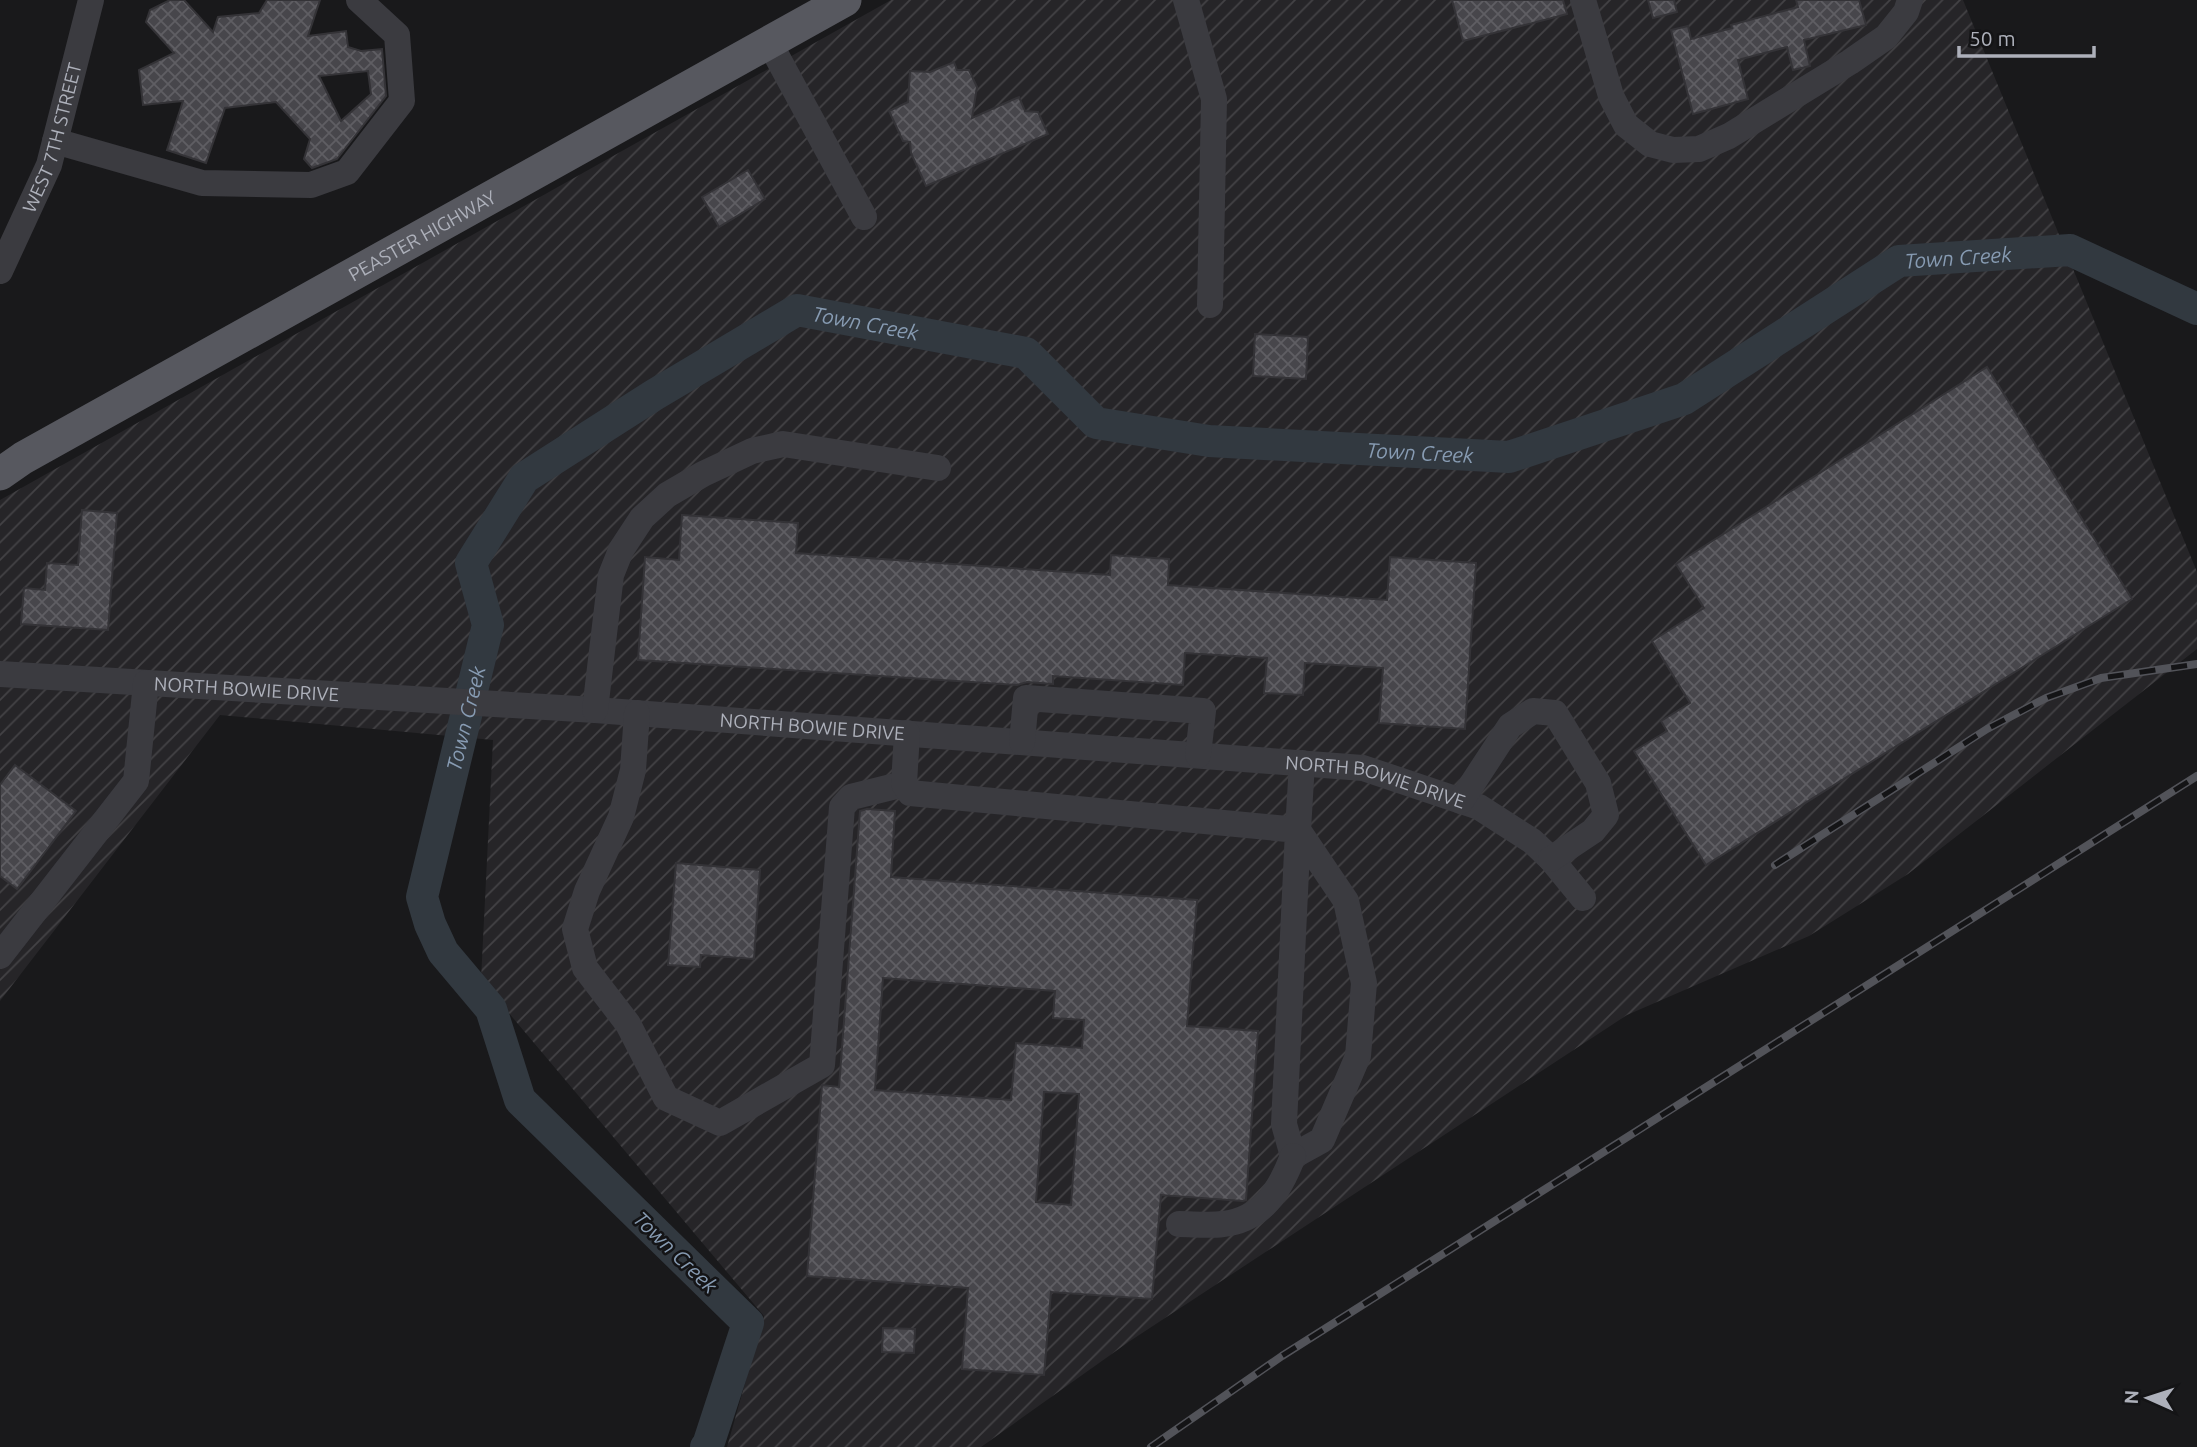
<svg xmlns="http://www.w3.org/2000/svg" width="2197" height="1447" font-family="Ubuntu,sans-serif">
<style>
.industrial{fill:url(#industrial-furrows)}
.lines{fill:none;stroke-linecap:round;stroke-linejoin:round}
.river{stroke:#323940;stroke-width:32}
.building{fill:url(#building-cross-hatch);stroke:#343337;stroke-width:2;fill-rule:evenodd}
.minor{stroke:#3b3b40;stroke-width:26}
.major{stroke:#57585f;stroke-width:33}
.rail-casing{stroke:#525359;stroke-width:8}
.rail{stroke:#141416;stroke-width:5;stroke-dasharray:16;stroke-linecap:butt}
.labels{text-anchor:middle;dominant-baseline:central;stroke-width:5;stroke-linejoin:round;paint-order:stroke}
.street-label{font-size:19px;fill:#adb0ba;stroke:#141416}
.water-label{font-size:21px;font-style:italic;fill:#879bb2;stroke:#141416}
</style>
<defs>
<pattern id="industrial-furrows" width="10" height="10" patternUnits="userSpaceOnUse" patternTransform="scale(1.75)"><rect width="10" height="10" fill="#262528"/><path d="M-1 1l2-2M0 10L10 0M9 11l2-2" fill="none" stroke="#434245"/></pattern>
<pattern id="building-cross-hatch" width="8" height="8" patternUnits="userSpaceOnUse" patternTransform="scale(1.75)"><rect width="8" height="8" fill="#47464b"/><path d="M0 0l8 8M0 8l8-8" fill="none" stroke="#5f5e63"/></pattern>
</defs>
<rect width="100%" height="100%" fill="#19191b"/>
<path class="industrial" d="M 891,0 L 1963,0 L 2197,572 L 2197,649 L 1908,874 L 1809,936 L 1627,1015 L 1130,1341 L 981,1447 L 727,1447 L 764,1316 L 481,980 L 493,740 L 220,715 L 0,1001 L 0,500 Z"/>
<g class="lines">
<path class="river" id="s1" d="M 706,1447 L 708,1445 L 748,1323 L 520,1100 L 491,1009 L 443,952 L 430,924 L 422,897 L 488,625 L 471,563 L 524,478 L 654,395 L 797,310 L 1026,353 L 1096,423 L 1209,441 L 1509,457 L 1684,399 L 1899,261 L 2070,250 L 2197,309"/>
</g>
<g class="building">
<path d="M 170,0 L 184,0 L 213,32 L 218,17 L 259,13 L 267,0 L 320,0 L 308,36 L 346,31 L 348,47 L 361,51 L 382,49 L 386,96 L 337,159 L 312,168 L 304,159 L 310,139 L 276,102 L 225,108 L 206,163 L 167,150 L 183,101 L 143,105 L 139,70 L 174,53 L 146,22 L 150,10 ZM 368,71 L 371,94 L 341,121 L 319,76 Z"/>
<path d="M 1452,0 L 1563,0 L 1567,14 L 1463,41 Z"/>
<path d="M 1648,0 L 1674,0 L 1677,12 L 1653,18 Z"/>
<path d="M 1796,0 L 1859,0 L 1866,25 L 1804,40 L 1810,66 L 1793,70 L 1787,47 L 1738,60 L 1748,99 L 1693,114 L 1671,30 L 1688,26 L 1691,39 L 1732,28 L 1731,25 L 1798,7 Z"/>
<path d="M 954,62 L 957,70 L 969,70 L 977,87 L 972,118 L 1019,97 L 1025,111 L 1038,112 L 1048,134 L 926,186 L 911,153 L 910,142 L 903,141 L 889,111 L 908,102 L 910,71 L 930,72 Z"/>
<path d="M 748,170 L 765,199 L 719,227 L 702,197 Z"/>
<path d="M 1255,334 L 1308,337 L 1306,379 L 1253,376 Z"/>
<path d="M 1987,367 L 2132,599 L 1706,865 L 1634,751 L 1667,731 L 1661,721 L 1690,703 L 1652,641 L 1704,608 L 1676,564 Z"/>
<path d="M 82,510 L 117,513 L 108,630 L 21,624 L 24,588 L 45,590 L 47,563 L 78,565 Z"/>
<path d="M 682,515 L 798,523 L 796,553 L 1110,575 L 1111,555 L 1169,559 L 1168,585 L 1387,600 L 1390,557 L 1476,563 L 1465,729 L 1379,723 L 1383,668 L 1305,663 L 1303,695 L 1264,693 L 1267,658 L 1185,653 L 1183,685 L 1053,676 L 1053,684 L 1027,682 L 1017,685 L 638,660 L 645,557 L 679,560 Z"/>
<path d="M 15,765 L 76,811 L 17,889 L 0,876 L 0,785 Z"/>
<path d="M 867,809 L 895,811 L 891,877 L 1197,900 L 1187,1026 L 1258,1031 L 1246,1200 L 1243,1201 L 1161,1195 L 1152,1299 L 1051,1292 L 1044,1375 L 962,1369 L 968,1288 L 807,1276 L 822,1085 L 839,1087 L 860,811 ZM 883,978 L 1055,991 L 1053,1018 L 1084,1020 L 1082,1048 L 1016,1043 L 1011,1100 L 875,1090 ZM 1044,1092 L 1079,1094 L 1071,1205 L 1036,1202 Z"/>
<path d="M 676,863 L 760,870 L 754,959 L 701,955 L 700,967 L 668,965 Z"/>
<path d="M 883,1328 L 915,1329 L 914,1353 L 882,1352 Z"/>
</g>
<g class="lines">
<g class="minor">
<path d="M 1186,0 L 1214,99 L 1210,305"/>
<path d="M 1583,0 L 1611,96 L 1626,125 L 1650,144 L 1673,150 L 1699,149 L 1729,136 L 1850,62 L 1886,37 L 1906,12 L 1910,0"/>
<path d="M 769,42 L 864,217"/>
<path d="M 55,141 L 202,183 L 311,185 L 347,172 L 402,101 L 397,35 L 359,0"/>
<path id="s2" d="M 0,271 L 49,165 L 91,0"/>
<path id="s3" d="M 0,674 L 595,710 L 1363,768 L 1479,807 L 1532,841 L 1551,859 L 1583,898"/>
<path d="M 595,710 L 611,575 L 621,550 L 642,518 L 667,495 L 703,474 L 752,451 L 783,444 L 938,468"/>
<path d="M 637,713 L 633,770 L 621,817 L 587,891 L 575,929 L 585,968 L 628,1024 L 666,1098 L 720,1123 L 822,1065 L 842,807 L 851,797 L 904,784"/>
<path d="M 907,733 L 904,784 L 910,793 L 1298,830 L 1284,1124 L 1293,1156 L 1322,1140 L 1358,1056 L 1364,983 L 1346,901 L 1298,830 L 1302,763"/>
<path d="M 1022,742 L 1026,698 L 1203,711 L 1198,755"/>
<path d="M 1461,801 L 1510,726 L 1533,711 L 1555,713 L 1598,783 L 1606,815 L 1593,831 L 1551,859"/>
<path d="M 0,956 L 136,781 L 146,683"/>
<path d="M 1179,1224 C 1193,1224 1208,1226 1223,1224 C 1262,1220 1280,1190 1293,1156"/>
</g>
<path class="major" id="s4" d="M 0,474 L 23,458 L 845,0"/>
<g class="rail-casing">
<g id="rail">
<path d="M 1775,865 L 1987,729 L 2046,698 L 2101,678 L 2197,664"/>
<path d="M 1151,1447 L 1282,1356 L 2197,776"/>
</g>
</g>
<use href="#rail" class="rail"/>
</g>
<g class="labels">
<g class="street-label">
<text stroke="none"><textPath href="#s2" startOffset="144">WEST 7TH STREET</textPath></text>
<text stroke="none"><textPath href="#s4" startOffset="485">PEASTER HIGHWAY</textPath></text>
<text stroke="none"><textPath href="#s3" startOffset="247">NORTH BOWIE DRIVE</textPath></text>
<text stroke="none"><textPath href="#s3" startOffset="814">NORTH BOWIE DRIVE</textPath></text>
<text stroke="none"><textPath href="#s3" startOffset="1381">NORTH BOWIE DRIVE</textPath></text>
</g>
<g class="water-label">
<text stroke="none"><textPath href="#s1" startOffset="2690">Town Creek</textPath></text>
<text stroke="none"><textPath href="#s1" startOffset="1514">Town Creek</textPath></text>
<text stroke="none"><textPath href="#s1" startOffset="2102">Town Creek</textPath></text>
<text stroke="none"><textPath href="#s1" startOffset="863">Town Creek</textPath></text>
<text transform="translate(676 1252) rotate(44)">Town Creek</text>
</g>
</g>
<g transform="translate(2148 1398) rotate(273)" stroke="#141416" stroke-width="5" paint-order="stroke">
<path d="M0-5L12 26L0 18L-12 26Z" fill="#adb0ba"/>
<text y="-10" font-size="19" font-weight="bold" text-anchor="middle" fill="#adb0ba">N</text>
</g>
<path d="M1959 46v10h135v-10" fill="none" stroke="#adb0ba" stroke-width="3.5"/>
<text x="1969" y="46" font-size="21" fill="#adb0ba" stroke="#141416" stroke-width="5" paint-order="stroke">50 m</text>
</svg>
